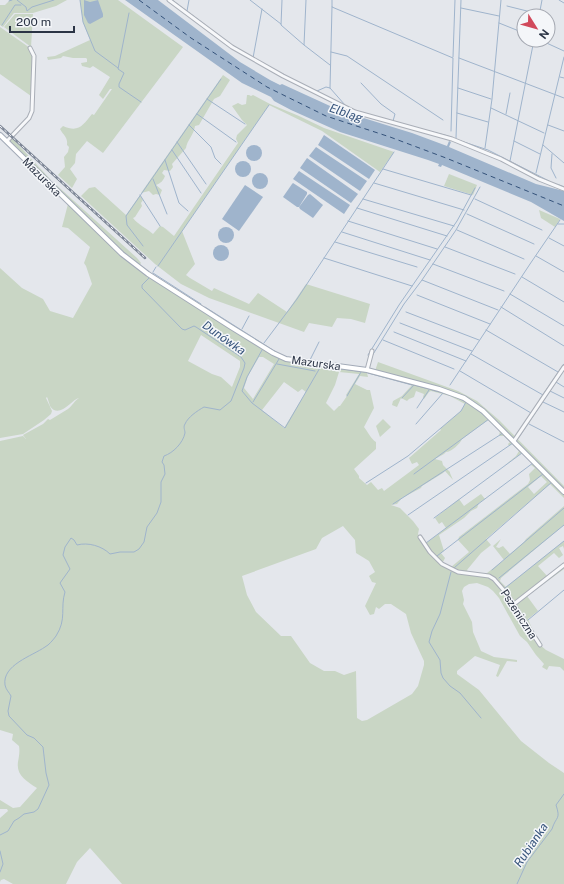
<svg xmlns="http://www.w3.org/2000/svg" width="564" height="884" font-family="'Public Sans',sans-serif">
<style>
.green{fill:#c9d6c5;fill-rule:evenodd}
.water{fill:#9fb4cc}
.lines{fill:none;stroke-linecap:round;stroke-linejoin:round}
.stream{stroke:#9fb4cc;stroke-width:1}
.ferry{stroke:#34527a;stroke-width:1;stroke-dasharray:5 4;stroke-linecap:butt}
.minor-casing{stroke:#a9aeb7;stroke-width:5}
.major-casing{stroke:#a3abb8;stroke-width:6}
.minor{stroke:#f7f8fa;stroke-width:3}
.major{stroke:#fff;stroke-width:4}
.rail-casing{stroke:#7d8696;stroke-width:2.5}
.rail{stroke:#f4f6f9;stroke-width:1;stroke-dasharray:3;stroke-linecap:butt}
.labels{text-anchor:middle;dominant-baseline:central;stroke-width:3;stroke-linejoin:round;paint-order:stroke}
.street-label{font-size:11px;fill:#2b3445;stroke:#f4f6f9}
.water-label{font-size:12px;font-style:italic;fill:#34527a;stroke:#f4f6f9}
</style>
<rect width="100%" height="100%" fill="#e4e7ec"/>
<g class="green">
<path d="M 9,0 L 67,0 L 56,6 L 33,13 L 14,13 L 3,27 L 0,25 L 0,5 L 5,5 L 9,1 Z"/>
<path d="M 80,0 L 118,0 L 183,47 L 103,153 L 87,141 L 76,154 L 75,163 L 70,169 L 77,179 L 72,188 L 58,175 L 65,167 L 64,157 L 68,152 L 69,147 L 67,145 C 68,137 63,135 60,129 L 63,126 C 79,133 83,125 92,114 L 94,115 L 112,89 L 110,89 L 103,99 L 99,95 L 110,77 L 93,66 L 90,68 L 82,66 L 81,63 L 87,62 L 87,59 L 86,58 L 73,58 L 63,56 L 61,58 L 48,60 L 47,57 L 55,56 L 90,40 L 83,22 Z"/>
<path d="M 15,14 L 33,14 L 31,47 L 4,27 Z"/>
<path d="M 0,27 L 30,48 L 33,56 L 31,96 L 0,74 Z"/>
<path d="M 223,75 L 230,80 L 220,96 L 214,99 L 199,125 L 195,126 C 194,135 187,140 186,148 L 172,164 L 173,167 L 170,171 L 164,170 L 162,173 L 165,176 C 163,181 161,183 156,185 L 162,190 L 160,195 L 156,194 L 153,195 L 149,191 L 141,193 Z"/>
<path d="M 247,95 L 249,95 L 251,96 L 253,95 L 270,104 L 299,116 L 324,128 L 394,152 L 380,172 L 322,131 L 269,105 L 182,231 L 195,264 L 186,275 L 190,278 L 212,291 L 214,288 L 249,304 L 258,293 L 287,312 L 306,284 L 370,304 L 365,323 L 351,319 L 337,318 L 332,327 L 309,323 L 304,332 L 209,298 L 181,284 L 155,264 L 81,196 L 89,188 L 95,187 L 126,215 L 140,195 L 143,200 L 141,203 L 142,206 L 135,217 L 133,218 C 138,225 147,228 153,234 L 160,226 L 163,227 L 174,236 L 238,143 L 236,139 L 237,135 L 247,125 L 242,120 L 232,106 L 238,103 L 242,105 L 246,104 Z"/>
<path d="M 12,138 L 51,180 L 49,181 L 9,142 Z"/>
<path d="M 449,174 L 477,185 L 473,195 L 444,186 Z"/>
<path d="M 53,182 L 137,258 L 141,263 L 139,266 L 122,253 L 52,184 Z"/>
<path d="M 68,204 L 117,251 L 276,356 L 365,371 L 448,393 L 461,398 L 474,405 L 523,452 L 503,467 L 516,456 L 519,451 L 512,444 L 509,446 L 508,444 L 510,442 L 504,436 L 499,436 L 500,431 L 488,420 L 462,439 C 460,444 451,452 446,452 L 444,454 L 435,459 L 442,461 L 443,465 L 450,472 L 450,473 L 453,480 L 445,471 L 443,473 L 422,486 L 421,488 L 402,498 L 397,504 L 391,505 L 400,508 L 413,521 L 419,529 L 418,534 L 425,544 L 446,528 L 442,522 L 439,524 L 435,518 L 459,499 L 464,506 L 481,494 L 485,499 L 479,503 L 477,508 L 471,511 L 464,518 L 439,535 L 444,551 L 441,553 L 445,558 L 443,562 L 450,568 L 469,552 L 458,540 L 459,537 L 528,484 L 530,480 L 529,474 L 535,468 L 531,465 L 534,463 L 564,493 L 564,498 L 550,484 L 486,539 L 491,545 L 481,553 L 467,570 L 469,573 L 483,575 L 484,573 L 487,573 L 504,560 L 493,546 L 501,539 L 496,547 L 499,548 L 503,546 L 510,554 L 524,542 L 526,539 L 564,506 L 564,525 L 501,578 L 500,581 L 506,587 L 564,541 L 564,549 L 563,546 L 559,548 L 563,555 L 559,558 L 554,553 L 538,566 L 548,577 L 564,565 L 564,569 L 527,596 L 538,611 L 528,619 L 533,631 L 541,642 L 539,644 L 546,650 L 564,659 L 564,671 L 560,667 L 549,666 L 547,670 L 542,667 L 544,664 L 536,655 L 527,642 L 520,636 L 499,598 L 493,591 L 488,587 L 477,583 L 469,584 L 464,587 L 462,591 L 464,600 L 463,604 L 472,622 L 473,632 L 481,651 L 494,657 L 517,660 L 517,662 L 507,661 L 498,677 L 496,676 L 500,665 L 475,656 L 457,671 L 457,674 L 479,690 L 521,741 L 549,763 L 564,773 L 564,884 L 122,884 L 90,848 L 77,862 L 66,884 L 13,884 L 4,879 L 1,880 L 0,882 L 0,818 L 8,811 L 7,809 L 0,809 L 0,800 L 13,808 L 20,807 L 37,788 C 26,781 16,775 18,762 C 19,756 20,751 19,746 L 12,740 L 13,734 L 0,730 L 0,441 L 23,436 L 26,439 L 23,435 L 43,424 L 48,419 L 50,420 C 56,416 62,413 68,409 C 73,405 74,401 79,398 C 72,399 59,420 50,406 C 49,403 48,399 47,397 L 46,398 L 52,411 L 51,414 L 44,420 L 23,434 L 0,438 L 0,268 L 22,288 L 43,299 L 50,311 L 73,318 L 92,284 L 86,266 L 84,263 L 90,247 L 68,228 L 62,227 ZM 201,335 L 240,361 L 240,367 L 232,387 L 221,377 L 212,374 L 188,361 ZM 259,357 L 263,357 L 274,364 L 253,399 L 244,388 L 248,376 ZM 339,372 L 359,374 L 346,395 L 347,396 L 340,406 L 339,406 L 334,411 L 326,403 L 335,385 ZM 367,373 L 412,385 L 402,396 L 393,401 L 392,405 L 397,407 L 401,398 L 407,401 L 409,399 L 414,397 L 416,391 L 424,394 L 423,397 L 424,399 L 429,392 L 431,391 L 450,396 L 465,404 L 461,411 L 440,429 L 441,430 L 409,458 L 412,464 L 417,462 L 419,465 L 384,491 L 382,488 L 378,490 L 371,482 L 367,485 L 359,478 L 359,476 L 354,469 L 376,449 L 376,442 C 371,439 368,432 364,427 L 374,408 L 370,390 L 367,390 L 355,384 L 360,376 L 368,377 ZM 284,382 L 298,392 L 302,389 L 306,392 L 284,428 L 262,410 ZM 541,476 L 547,482 L 534,494 L 528,487 ZM 343,526 L 355,540 L 356,553 L 369,561 L 375,572 L 369,576 L 372,582 L 376,583 L 365,606 L 370,615 L 374,614 L 376,607 L 379,609 L 385,604 L 391,604 L 406,614 L 411,633 L 424,661 L 424,665 L 418,686 L 412,694 L 367,720 L 362,721 L 357,718 L 356,671 L 344,675 L 335,671 L 324,671 L 310,663 L 291,636 L 281,636 L 256,612 L 247,595 L 242,576 L 316,549 L 322,538 Z"/>
<path d="M 539,210 L 560,219 L 555,227 L 541,218 Z"/>
<path d="M 378,362 L 458,391 L 477,401 L 499,420 L 564,486 L 564,490 L 493,418 L 471,401 L 375,371 Z"/>
<path d="M 383,419 L 391,427 L 380,437 L 376,426 Z"/>
</g>
<g class="water">
<path d="M 84,0 L 90,2 L 98,0 L 103,14 L 103,17 L 90,24 L 88,23 L 84,15 Z"/>
<path d="M 125,0 L 158,0 L 240,62 L 270,80 L 280,85 L 282,84 L 341,111 L 412,133 L 447,146 L 449,141 L 451,142 L 449,147 L 536,184 L 564,191 L 564,221 L 531,202 L 442,165 L 441,167 L 438,166 L 439,164 L 428,160 L 340,132 L 291,110 L 274,101 L 271,97 L 242,83 Z"/>
<path d="M 324,135 L 375,170 L 369,179 L 318,145 Z"/>
<circle cx="254" cy="153" r="8"/>
<path d="M 316,147 L 367,181 L 360,191 L 309,156 Z"/>
<path d="M 307,158 L 358,194 L 351,203 L 300,168 Z"/>
<circle cx="243" cy="169" r="8"/>
<path d="M 299,171 L 350,205 L 344,214 L 293,179 Z"/>
<circle cx="260" cy="181" r="8"/>
<path d="M 293,183 L 307,192 L 307,194 L 299,207 L 297,207 L 283,197 L 292,184 Z"/>
<path d="M 245,185 L 263,197 L 239,231 L 222,219 Z"/>
<path d="M 310,194 L 323,205 L 313,218 L 300,209 L 299,207 L 308,195 Z"/>
<circle cx="226" cy="235" r="8"/>
<circle cx="221" cy="253" r="8"/>
</g>
<g class="lines">
<g class="stream">
<path d="M 17,0 L 26,7 L 27,11 L 32,7 L 54,0"/>
<path d="M 80,0 L 83,22 L 95,51 L 118,68"/>
<path d="M 172,0 L 204,24"/>
<path d="M 250,0 L 281,24"/>
<path d="M 282,0 L 281,25 L 304,45"/>
<path d="M 306,0 L 304,45 L 330,65"/>
<path d="M 332,0 L 332,7 L 453,58 L 451,131"/>
<path d="M 559,0 L 564,3"/>
<path d="M 9,1 L 12,0"/>
<path d="M 507,6 L 539,14"/>
<path d="M 461,8 L 499,16"/>
<path d="M 187,11 L 189,0"/>
<path d="M 129,13 L 118,69 L 124,73 L 119,84 L 119,87 L 141,102"/>
<path d="M 539,16 L 542,0"/>
<path d="M 499,23 L 524,33"/>
<path d="M 2,25 L 15,5 L 21,5"/>
<path d="M 540,40 L 564,51"/>
<path d="M 331,52 L 347,56 L 443,120"/>
<path d="M 453,57 L 455,0"/>
<path d="M 253,58 L 262,9"/>
<path d="M 459,58 L 564,98"/>
<path d="M 560,77 L 564,78"/>
<path d="M 361,83 L 381,104 L 395,114 L 393,121"/>
<path d="M 330,88 L 332,7"/>
<path d="M 458,88 L 491,99"/>
<path d="M 317,91 L 326,87 L 330,88 L 345,105"/>
<path d="M 207,99 L 245,124"/>
<path d="M 491,108 L 544,133"/>
<path d="M 457,113 L 488,122"/>
<path d="M 197,114 L 236,142"/>
<path d="M 506,114 L 510,93"/>
<path d="M 189,125 L 211,147 L 215,158 L 221,164"/>
<path d="M 548,125 L 564,131"/>
<path d="M 417,128 L 448,136"/>
<path d="M 456,138 L 461,0"/>
<path d="M 455,139 L 488,150 L 549,181"/>
<path d="M 514,141 L 540,154"/>
<path d="M 177,142 L 206,184"/>
<path d="M 543,145 L 564,163"/>
<path d="M 485,148 L 492,99 L 501,0"/>
<path d="M 172,150 L 201,193"/>
<path d="M 552,154 L 551,168 L 556,178"/>
<path d="M 165,160 L 179,203 L 188,211"/>
<path d="M 510,161 L 534,40"/>
<path d="M 383,169 L 471,195"/>
<path d="M 536,173 L 564,57"/>
<path d="M 153,179 L 167,214"/>
<path d="M 374,183 L 464,210"/>
<path d="M 559,185 L 564,187"/>
<path d="M 140,195 L 160,226"/>
<path d="M 363,199 L 454,226"/>
<path d="M 475,199 L 542,230"/>
<path d="M 357,208 L 447,236"/>
<path d="M 467,214 L 534,244"/>
<path d="M 348,221 L 437,249"/>
<path d="M 558,224 L 564,224"/>
<path d="M 457,230 L 524,259"/>
<path d="M 342,232 L 430,260"/>
<path d="M 549,238 L 564,246"/>
<path d="M 335,242 L 417,267"/>
<path d="M 143,246 L 127,225 L 126,216 L 221,79"/>
<path d="M 445,247 L 515,274"/>
<path d="M 536,256 L 564,272"/>
<path d="M 324,258 L 412,286"/>
<path d="M 433,264 L 504,291"/>
<path d="M 158,266 L 269,105"/>
<path d="M 153,272 L 156,267"/>
<path d="M 153,273 L 201,304"/>
<path d="M 522,277 L 564,302"/>
<path d="M 422,280 L 456,230 L 480,187"/>
<path d="M 510,294 L 564,326"/>
<path d="M 417,295 L 490,324"/>
<path d="M 205,307 L 276,352"/>
<path d="M 501,307 L 564,346"/>
<path d="M 406,312 L 479,340"/>
<path d="M 400,323 L 472,351"/>
<path d="M 242,329 L 249,316"/>
<path d="M 486,330 L 558,372"/>
<path d="M 394,332 L 466,361"/>
<path d="M 383,340 L 454,369"/>
<path d="M 264,343 L 297,299 L 394,152"/>
<path d="M 262,350 L 247,377 L 242,391 L 252,403 L 285,428 L 321,366"/>
<path d="M 471,354 L 543,395"/>
<path d="M 368,355 L 399,305 L 457,221 L 475,188"/>
<path d="M 372,356 L 404,304 L 422,280 L 498,310"/>
<path d="M 306,360 L 365,368 L 409,379"/>
<path d="M 310,360 L 319,342"/>
<path d="M 277,364 L 315,371"/>
<path d="M 327,367 L 365,372"/>
<path d="M 460,371 L 531,413"/>
<path d="M 368,373 L 412,385"/>
<path d="M 556,382 L 564,387"/>
<path d="M 450,385 L 530,264 L 560,220"/>
<path d="M 432,390 L 443,393"/>
<path d="M 550,391 L 564,398"/>
<path d="M 347,396 L 361,372"/>
<path d="M 402,398 L 414,385 L 429,389"/>
<path d="M 540,399 L 564,364"/>
<path d="M 253,402 L 279,359"/>
<path d="M 543,402 L 564,412"/>
<path d="M 417,408 L 429,390"/>
<path d="M 479,411 L 486,417"/>
<path d="M 416,424 L 443,393"/>
<path d="M 529,424 L 564,442"/>
<path d="M 519,437 L 564,370"/>
<path d="M 414,474 L 489,419"/>
<path d="M 366,483 L 408,456 L 461,411 L 466,402 L 458,398"/>
<path d="M 552,483 L 564,495"/>
<path d="M 393,504 L 503,433"/>
<path d="M 408,515 L 513,443"/>
<path d="M 434,518 L 522,453"/>
<path d="M 426,543 L 533,463"/>
<path d="M 437,556 L 543,474"/>
<path d="M 454,568 L 552,482"/>
<path d="M 492,570 L 564,508"/>
<path d="M 451,572 L 440,614 L 432,631 L 429,642 L 440,660 L 441,673 L 443,678 L 450,686 L 460,693 L 481,718"/>
<path d="M 499,578 L 564,525"/>
<path d="M 505,588 L 564,541"/>
<path d="M 517,604 L 546,581"/>
<path d="M 528,620 L 564,590"/>
<path d="M 0,835 L 8,831 L 14,821 L 19,818 L 24,814 L 34,812 L 38,809 L 49,785 L 46,773 L 43,747 L 34,738 L 27,735 L 9,716 L 8,711 L 11,696 C 9,692 6,690 5,685 C 2,665 32,656 45,647 C 49,645 53,640 56,636 C 67,619 60,608 65,592 L 60,583 L 70,569 L 63,555 L 65,547 L 71,538 L 74,540 L 77,545 C 88,542 102,546 110,554 L 120,552 L 134,552 L 139,549 L 144,542 L 147,527 L 157,513 L 161,502 L 161,482 L 165,474 L 164,465 L 162,462 L 164,456 C 173,453 183,443 185,433 C 185,430 183,427 185,424 C 188,417 197,411 204,407 L 220,410 L 231,401 L 244,368 L 245,363 L 241,357 L 196,327 L 194,326 L 185,330 L 182,329 L 142,288 L 142,285 L 149,278"/>
<path d="M 0,851 L 3,864 L 0,872"/>
<path d="M 517,884 L 527,862 L 552,829 C 556,816 561,820 556,805 L 564,794"/>
</g>
<path class="ferry" d="M 139,0 L 191,38 L 267,87 L 326,116 L 390,137 L 446,158 L 564,206"/>
<g class="minor-casing">
<g id="minor">
<path d="M 169,0 L 232,47 L 283,76 L 355,112 L 452,139 L 501,159 L 539,179 L 564,189"/>
<path d="M 7,141 L 29,118 L 32,111 L 34,56 L 30,48"/>
<path d="M 367,370 L 372,351"/>
<path d="M 514,441 L 564,367"/>
<path d="M 420,537 L 430,552 L 442,564 L 458,572 L 489,576 L 494,579 L 507,594 L 540,645"/>
<path d="M 514,604 L 564,565"/>
</g>
</g>
<g class="major-casing">
<path id="major" d="M 0,135 L 122,254 L 148,274 L 231,327 L 273,353 L 286,359 L 367,370 L 439,389 L 464,398 L 483,411 L 564,492"/>
</g>
<use href="#minor" class="minor"/>
<use href="#major" class="major"/>
<g class="rail-casing">
<path id="rail" d="M 0,126 L 145,258"/>
</g>
<use href="#rail" class="rail"/>
</g>
<g class="labels">
<g class="street-label">
<text transform="translate(42 177) rotate(45)">Mazurska</text>
<text transform="translate(316 363) rotate(8)">Mazurska</text>
<text transform="translate(519 614) rotate(57)">Pszeniczna</text>
</g>
<g class="water-label">
<text transform="translate(346 113) rotate(19)">Elbląg</text>
<text transform="translate(224 338) rotate(35)">Dunówka</text>
<text transform="translate(531 845) rotate(-56)">Rubianka</text>
</g>
</g>
<g transform="translate(536 28) rotate(127)"><circle r="19" fill="#f4f6f9" stroke="#a4a8b1"/>
<path d="M0-3L7 15L0 10L-7 15Z" fill="#d1495b"/>
<text y="-6" font-size="11" font-weight="bold" text-anchor="middle" fill="#2b3445">N</text>
</g>
<path d="M10 26v6h64v-6" fill="none" stroke="#2b3445" stroke-width="2"/>
<text x="16" y="26" font-size="12" fill="#2b3445" stroke="#f4f6f9" stroke-width="3" paint-order="stroke">200 m</text>
</svg>
